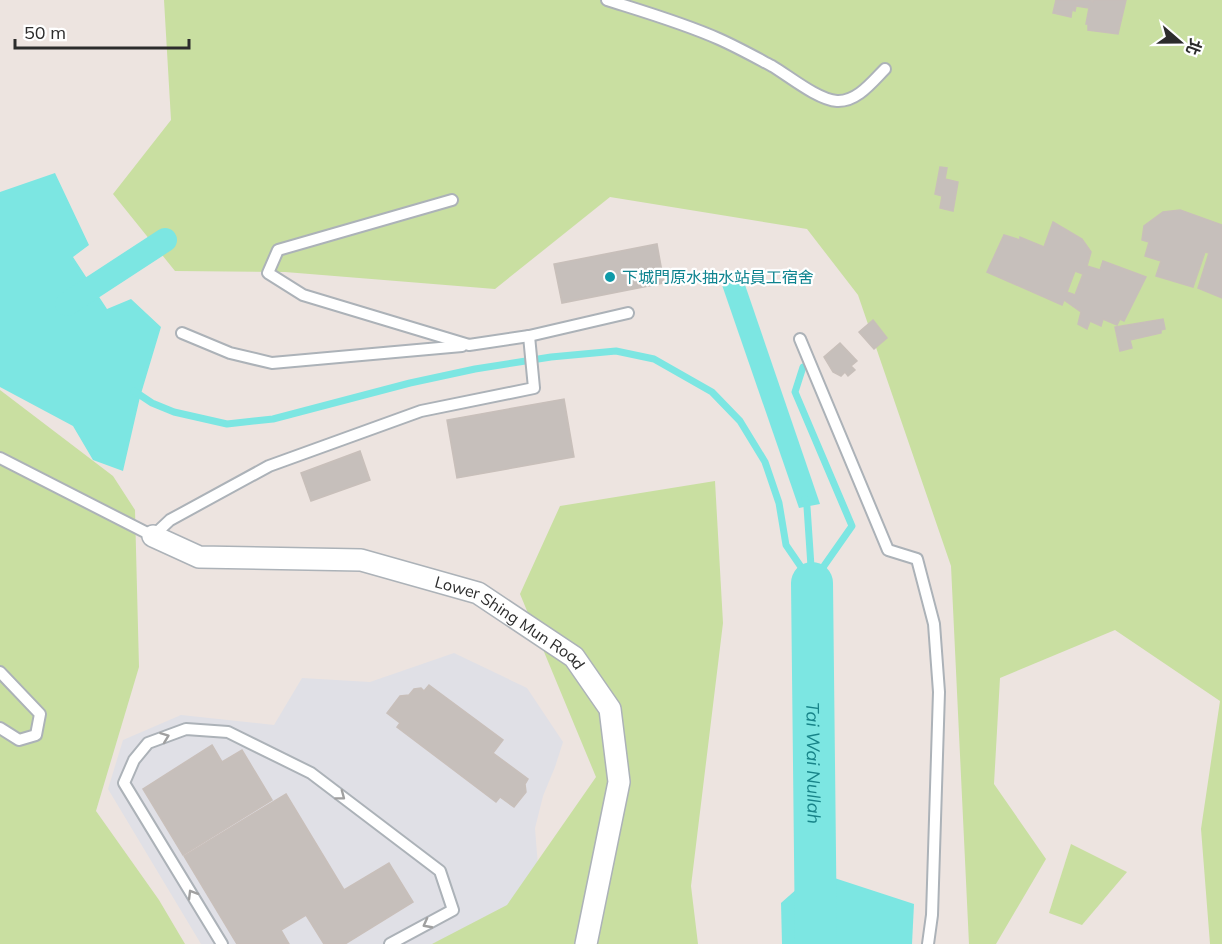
<svg xmlns="http://www.w3.org/2000/svg" width="1222" height="944" font-family="Mulish,'Noto Sans TC',sans-serif">
<style>
.industrial{fill:#e0e0e6}
.green{fill:#c9dfa1}
.water{fill:#7ce6e2}
.lines{fill:none;stroke-linecap:round;stroke-linejoin:round}
.stream{stroke:#7ce6e2;stroke-width:7}
.canal{stroke:#7ce6e2;stroke-width:24}
.river{stroke:#7ce6e2;stroke-width:42}
.building{fill:#c6bfbb;stroke:#c8bfba;stroke-width:1.5;fill-rule:evenodd}
.service-casing{stroke:#acb2b8;stroke-width:14}
.minor-casing{stroke:#acb2b8;stroke-width:24}
.service{stroke:#fff;stroke-width:10}
.minor{stroke:#fff;stroke-width:21}
.oneway{stroke:#a0a0a0}
.culture-dot{fill:#0f9aa8;stroke:#fff;stroke-width:2}
.labels{text-anchor:middle;dominant-baseline:central;stroke-width:4.5;stroke-linejoin:round;paint-order:stroke}
.culture-label{font-size:16px;fill:#0d838f;stroke:#fff;text-anchor:start}
.street-label{font-size:16px;fill:#2c2c2c;stroke:#fff}
.water-label{font-size:18px;font-style:italic;fill:#178388;stroke:#fff}
</style>
<rect width="100%" height="100%" fill="#ede4e0"/>
<path class="industrial" d="M 454,653 L 527,688 L 563,742 L 555,767 L 543,796 L 535,828 L 539,879 L 468,944 L 201,944 L 108,789 L 123,740 L 181,715 L 274,725 L 302,678 L 370,682 Z"/>
<g class="green">
<path d="M 164,0 L 1222,0 L 1222,944 L 1210,944 L 1201,829 L 1220,701 L 1115,630 L 1000,678 L 994,784 L 1046,859 L 996,944 L 969,944 L 951,566 L 858,295 L 807,229 L 610,197 L 495,289 L 285,272 L 175,271 L 113,194 L 171,120 Z"/>
<path d="M 0,390 L 113,476 L 135,510 L 139,667 L 96,811 L 159,900 L 185,944 L 0,944 Z"/>
<path d="M 715,481 L 723,623 L 691,886 L 698,944 L 432,944 L 507,905 L 596,777 L 520,594 L 560,506 Z"/>
<path d="M 1071,844 L 1127,872 L 1082,925 L 1049,913 Z"/>
</g>
<g class="water">
<path d="M 55,173 L 89,245 L 73,257 L 107,309 L 131,299 L 161,327 L 140,397 L 123,471 L 93,460 L 73,426 L 0,387 L 0,192 Z"/>
<path d="M 743,279 L 820,504 L 799,508 L 722,285 Z"/>
<path d="M 816,872 L 914,904 L 912,944 L 782,944 L 781,903 Z"/>
</g>
<g class="lines">
<g class="stream">
<path d="M 803,367 L 795,392 L 852,526 L 812,583"/>
<path d="M 134,391 L 152,403 L 174,412 L 227,424 L 273,419 L 410,383 L 475,369 L 551,357 L 616,351 L 654,359 L 712,392 L 740,421 L 765,462 L 779,503 L 786,545 L 812,583"/>
<path d="M 805,499 L 807,507 L 812,581"/>
</g>
<path class="canal" d="M 67,304 L 165,240"/>
<path class="river" id="s1" d="M 812,583 L 816,944"/>
</g>
<g class="building">
<path d="M 1056,0 L 1091,0 L 1093,2 L 1093,0 L 1126,0 L 1118,34 L 1088,30 L 1088,24 L 1086,24 L 1089,8 L 1076,6 L 1075,11 L 1072,10 L 1071,17 L 1053,13 Z"/>
<path d="M 940,167 L 947,168 L 945,179 L 958,182 L 953,211 L 940,208 L 942,196 L 935,194 Z"/>
<path d="M 1180,210 L 1222,225 L 1222,298 L 1198,288 L 1209,253 L 1205,252 L 1193,287 L 1156,276 L 1161,261 L 1145,256 L 1149,242 L 1142,240 L 1144,226 L 1163,212 Z"/>
<path d="M 1053,222 L 1082,239 L 1091,252 L 1087,266 L 1100,270 L 1103,261 L 1146,277 L 1124,321 L 1120,319 L 1117,325 L 1103,319 L 1101,326 L 1090,321 L 1087,329 L 1078,324 L 1081,312 L 1064,300 L 1062,305 L 987,272 L 1004,235 L 1020,240 L 1020,237 L 1044,247 ZM 1075,271 L 1083,274 L 1075,295 L 1067,292 Z"/>
<path d="M 657,244 L 664,283 L 562,303 L 554,264 Z"/>
<path d="M 1163,319 L 1165,329 L 1161,330 L 1161,333 L 1130,340 L 1132,348 L 1120,351 L 1115,327 Z"/>
<path d="M 873,320 L 887,338 L 874,349 L 859,332 Z"/>
<path d="M 840,343 L 857,361 L 851,366 L 855,370 L 848,376 L 845,372 L 841,376 L 833,372 L 824,357 Z"/>
<path d="M 564,399 L 574,457 L 457,478 L 447,420 Z"/>
<path d="M 360,451 L 370,480 L 311,501 L 301,473 Z"/>
<path d="M 429,685 L 503,740 L 493,753 L 528,779 L 525,784 L 526,792 L 514,807 L 500,797 L 496,802 L 397,727 L 400,723 L 387,713 L 400,696 L 409,695 L 414,689 L 421,688 L 424,691 Z"/>
<path d="M 212,745 L 222,762 L 242,750 L 272,800 L 183,855 L 143,789 Z"/>
<path d="M 286,794 L 344,890 L 389,863 L 413,902 L 345,944 L 324,944 L 306,915 L 281,930 L 289,944 L 237,944 L 184,856 Z"/>
</g>
<g class="lines">
<g class="service-casing">
<g id="service">
<path d="M 607,0 C 645,12 683,23 719,39 C 737,47 755,57 772,66 C 789,76 818,100 837,101 C 857,102 872,82 885,69"/>
<path d="M 452,200 L 278,250 L 268,273 L 303,295 L 469,345 L 529,336 L 628,313"/>
<path d="M 182,333 L 230,353 L 272,363 L 462,346"/>
<path d="M 800,339 L 888,550 L 917,559 L 934,624 L 939,692 L 932,915 L 928,944"/>
<path d="M 0,458 L 153,536 L 170,520 L 269,466 L 421,411 L 534,388 L 529,336"/>
<path d="M 0,672 L 40,714 L 36,735 L 19,740 L 0,728"/>
<path d="M 222,944 L 124,783 L 134,760 L 148,743 L 186,729 L 228,732 L 311,773 L 440,871 L 453,910 L 390,944"/>
</g>
</g>
<g class="minor-casing">
<g id="minor">
<path id="s2" d="M 153,536 L 199,557 L 361,560 L 478,593 L 574,657 L 610,709 L 619,782 L 586,944"/>
</g>
</g>
<use href="#service" class="service"/>
<use href="#minor" class="minor"/>
</g>
<defs><path id="oneway-chevron" d="M-2-3.5L2.5 0L-2 3.5" fill="none" stroke-width="1.6" stroke-linecap="round" stroke-linejoin="round" transform="scale(1.5)"/></defs>
<g class="oneway">
<use href="#oneway-chevron" transform="translate(165 737) rotate(-21)"/>
<use href="#oneway-chevron" transform="translate(341 796) rotate(37)"/>
<use href="#oneway-chevron" transform="translate(192 894) rotate(-121)"/>
<use href="#oneway-chevron" transform="translate(427 924) rotate(152)"/>
</g>
<circle class="culture-dot" cx="610" cy="277" r="6"/>
<g class="labels">
<g class="culture-label">
<text x="622" y="277">下城門原水抽水站員工宿舍</text>
</g>
<g class="street-label">
<text stroke="none"><textPath href="#s2" startOffset="376">Lower Shing Mun Road</textPath></text>
</g>
<g class="water-label">
<text stroke="none"><textPath href="#s1" startOffset="180">Tai Wai Nullah</textPath></text>
</g>
</g>
<g transform="translate(1180 42) rotate(110)" stroke="#ffffff" stroke-width="4.5" paint-order="stroke">
<path d="M0-4.5L10 22L0 15L-10 22Z" fill="#2c2c2c"/>
<text y="-9" font-size="16" font-weight="bold" text-anchor="middle" fill="#2c2c2c">北</text>
</g>
<path d="M15 39v9h174v-9" fill="none" stroke="#2c2c2c" stroke-width="3"/>
<text x="24" y="39" font-size="18" fill="#2c2c2c" stroke="#ffffff" stroke-width="4.5" paint-order="stroke">50 m</text>
</svg>
